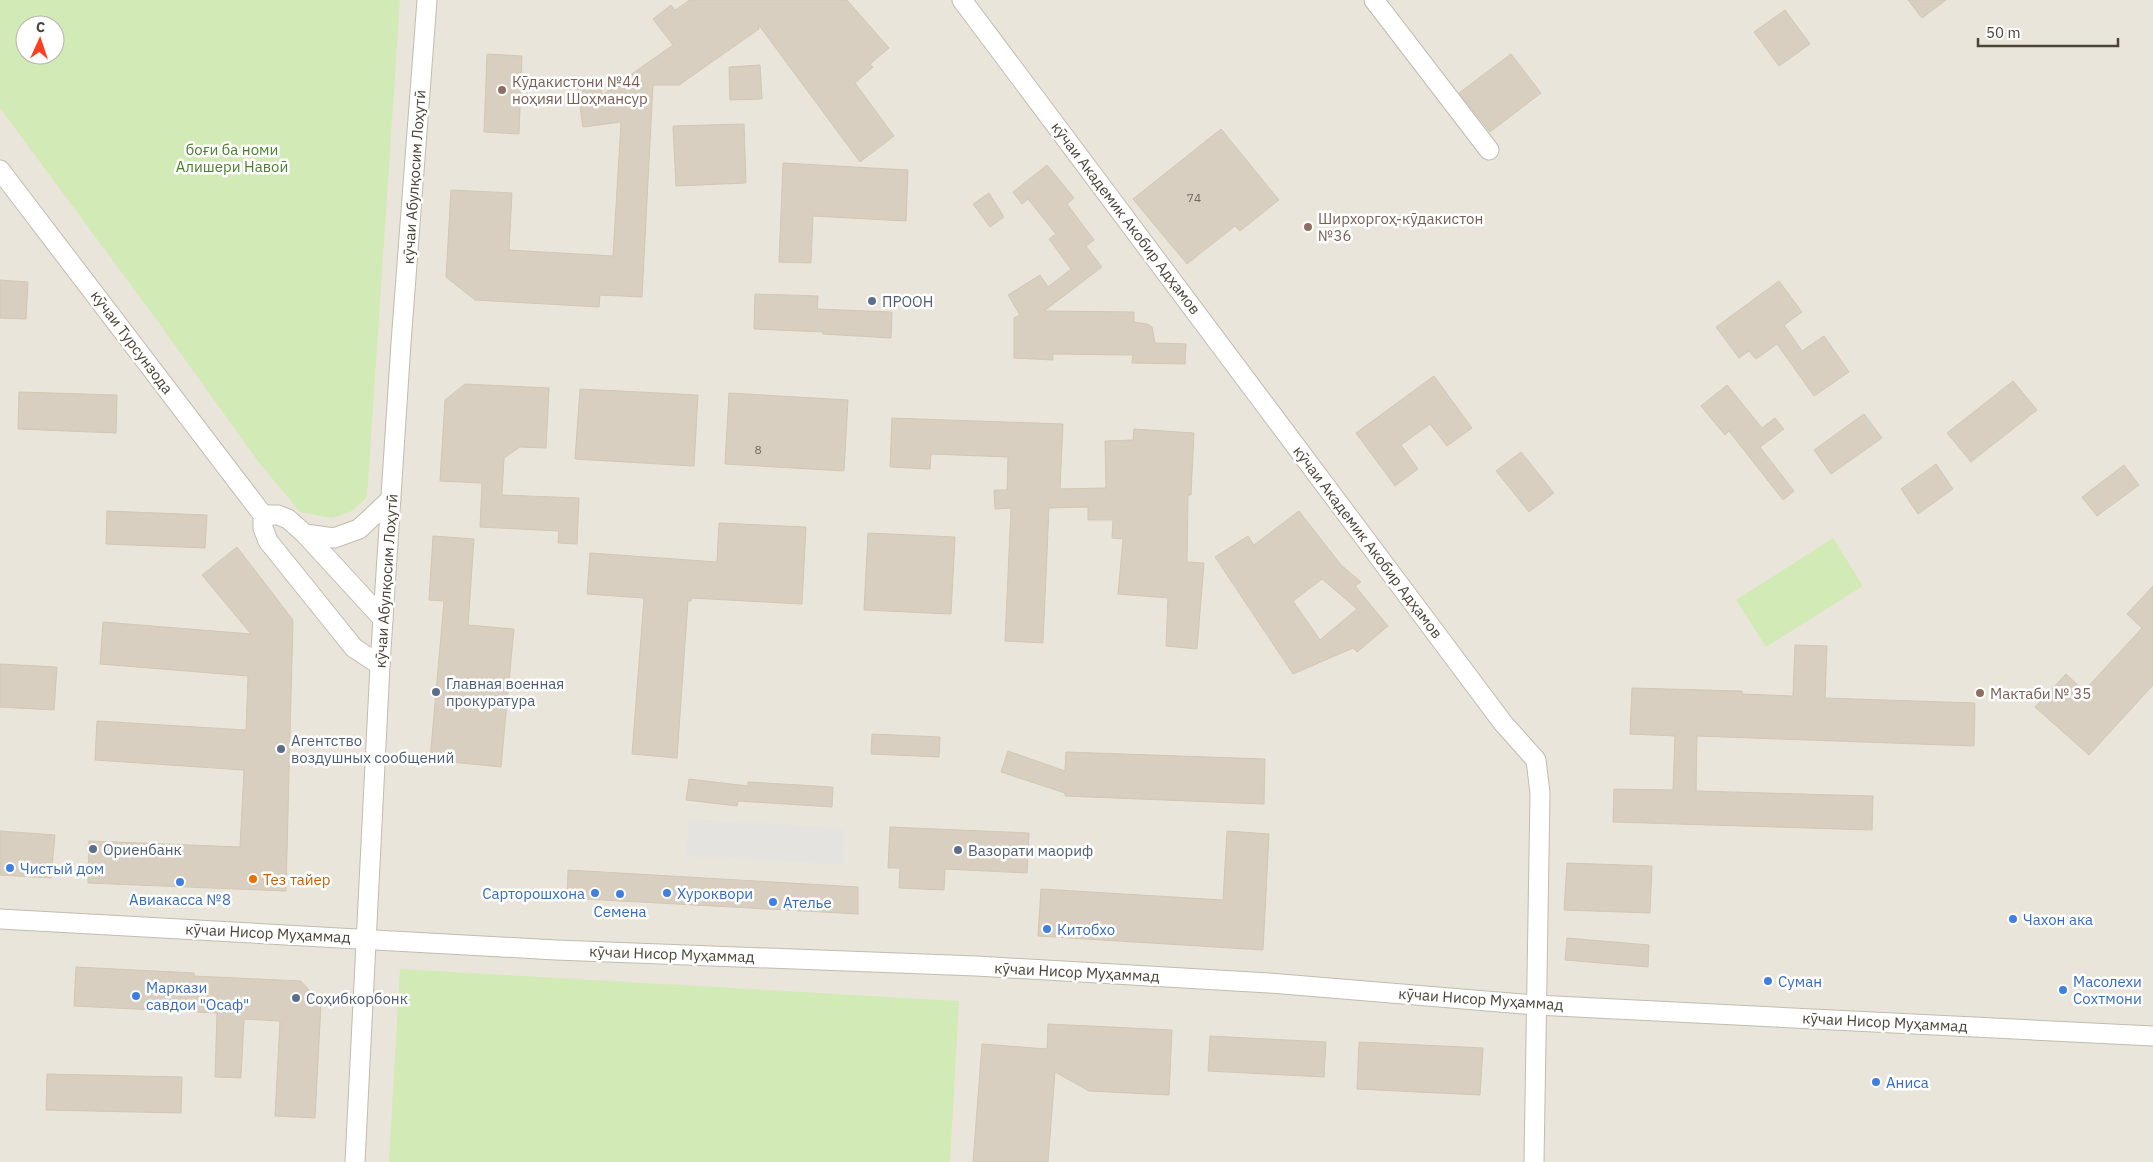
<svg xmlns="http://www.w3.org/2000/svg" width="2153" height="1162" font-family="'IBM Plex Sans',sans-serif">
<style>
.residential{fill:#eae5da;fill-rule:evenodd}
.green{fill:#d2eab5;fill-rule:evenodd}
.parking{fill:#e5e3e0}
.building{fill:#d8cfc1;stroke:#d3c7b4;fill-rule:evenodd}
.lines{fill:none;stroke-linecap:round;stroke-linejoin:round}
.minor-casing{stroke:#c2bbae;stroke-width:21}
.minor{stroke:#fff;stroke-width:19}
.education-dot{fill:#8d6e63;stroke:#fff;stroke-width:2}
.service-dot{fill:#5c6f8a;stroke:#fff;stroke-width:2}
.shop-dot{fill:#3f7fe0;stroke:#fff;stroke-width:2}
.food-dot{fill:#e8710a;stroke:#fff;stroke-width:2}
.labels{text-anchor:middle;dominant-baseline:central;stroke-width:5;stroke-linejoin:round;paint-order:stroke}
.number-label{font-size:12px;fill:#6e675b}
.education-label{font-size:15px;fill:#785e54;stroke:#fff;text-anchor:start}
.park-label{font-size:15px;fill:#4a7f2a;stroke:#fff}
.street-label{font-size:15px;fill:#4b4439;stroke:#fff}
.service-label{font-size:15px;fill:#4e5e75;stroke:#fff;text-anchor:start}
.shop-label{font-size:15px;fill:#366cbe;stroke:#fff;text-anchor:start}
.food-label{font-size:15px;fill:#c56008;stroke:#fff;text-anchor:start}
</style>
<rect width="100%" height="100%" fill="#f6f3ec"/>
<path class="residential" d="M 0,0 L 2153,0 L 2153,1162 L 0,1162 ZM 25,25 L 55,25 L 55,55 L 25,55 Z"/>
<g class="green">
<path d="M 0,0 L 400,0 L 367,497 L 352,511 L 332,518 L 300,512 L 257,460 L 156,319 L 0,108 ZM 25,25 L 55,25 L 55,55 L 25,55 Z"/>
<path d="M 1833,538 L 1863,586 L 1766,647 L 1736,600 Z"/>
<path d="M 400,969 L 959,1001 L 950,1162 L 389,1162 Z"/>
</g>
<path class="parking" d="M 689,819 L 845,828 L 843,865 L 686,856 Z"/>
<g class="building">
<path d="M 690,0 L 847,0 L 889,48 L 870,64 L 873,67 L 855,83 L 894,136 L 860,162 L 758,24 L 759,29 L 679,85 L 653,85 L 642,297 L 600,295 L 599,307 L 475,300 L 446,277 L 451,190 L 512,193 L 509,250 L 613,256 L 621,122 L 583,127 L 577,86 L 600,82 L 602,95 L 673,45 L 653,19 L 671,5 L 675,10 Z"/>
<path d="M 1908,0 L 1946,0 L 1922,18 Z"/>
<path d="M 1785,10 L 1810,44 L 1779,66 L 1754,32 Z"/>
<path d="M 487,54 L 522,56 L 519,134 L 484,132 Z"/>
<path d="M 1511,54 L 1541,93 L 1490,132 L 1459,93 Z"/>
<path d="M 760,65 L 762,99 L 730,100 L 729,67 Z"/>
<path d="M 744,124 L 746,183 L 676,186 L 673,126 Z"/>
<path d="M 1221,129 L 1279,200 L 1240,231 L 1235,226 L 1187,264 L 1133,199 Z"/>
<path d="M 783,163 L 908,170 L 906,221 L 813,216 L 811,263 L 779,262 Z"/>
<path d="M 1047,165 L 1074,198 L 1067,204 L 1094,240 L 1086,246 L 1102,267 L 1044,311 L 1134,312 L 1134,322 L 1147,324 L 1152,327 L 1155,343 L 1186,344 L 1185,364 L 1132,363 L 1133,355 L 1053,354 L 1053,360 L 1014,358 L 1014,318 L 1020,315 L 1008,295 L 1040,275 L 1048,287 L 1071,269 L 1049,239 L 1056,234 L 1028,199 L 1022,204 L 1013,192 Z"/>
<path d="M 989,193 L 1004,217 L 990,227 L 973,204 Z"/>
<path d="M 0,280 L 28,282 L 26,319 L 0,318 Z"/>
<path d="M 1779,281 L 1802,312 L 1784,325 L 1802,351 L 1824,336 L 1849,372 L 1814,396 L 1777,344 L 1756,359 L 1749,351 L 1739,358 L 1716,327 Z"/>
<path d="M 755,294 L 818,296 L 817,309 L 892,312 L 891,338 L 823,334 L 823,332 L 754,329 Z"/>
<path d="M 1434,376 L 1472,428 L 1447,446 L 1430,424 L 1401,445 L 1418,469 L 1395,486 L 1356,433 Z"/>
<path d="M 2013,381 L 2037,410 L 1971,462 L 1947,433 Z"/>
<path d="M 465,384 L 549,388 L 546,448 L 520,447 L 504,458 L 502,495 L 579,498 L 577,544 L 558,543 L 559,531 L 480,527 L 482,483 L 440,481 L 445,400 Z"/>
<path d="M 1727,385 L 1762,428 L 1775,418 L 1784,429 L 1760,447 L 1794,491 L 1783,500 L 1729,431 L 1725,435 L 1701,406 Z"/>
<path d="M 580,389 L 698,395 L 694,466 L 575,459 Z"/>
<path d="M 19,392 L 117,395 L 116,433 L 18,429 Z"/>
<path d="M 729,393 L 848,400 L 844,471 L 725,464 Z"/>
<path d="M 1864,414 L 1882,438 L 1831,474 L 1814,450 Z"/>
<path d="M 892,418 L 1063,424 L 1060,489 L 1106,488 L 1105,441 L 1133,440 L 1134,429 L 1194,433 L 1191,495 L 1188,495 L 1187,562 L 1204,563 L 1197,649 L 1166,646 L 1168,598 L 1118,594 L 1123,539 L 1112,538 L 1113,520 L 1088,520 L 1088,507 L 1049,508 L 1043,643 L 1005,641 L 1011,508 L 995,509 L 994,490 L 1007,490 L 1008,457 L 931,454 L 930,469 L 890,467 Z"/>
<path d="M 1521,452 L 1554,493 L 1529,512 L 1496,471 Z"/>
<path d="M 1936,464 L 1953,489 L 1918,514 L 1901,489 Z"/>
<path d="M 2124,465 L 2139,485 L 2097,516 L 2082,497 Z"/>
<path d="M 107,511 L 207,515 L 205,548 L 106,544 Z"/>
<path d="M 1299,511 L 1341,565 L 1361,582 L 1355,586 L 1388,626 L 1357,652 L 1353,648 L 1293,674 L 1215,557 L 1248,536 L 1254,545 ZM 1322,579 L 1357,609 L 1320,640 L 1293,601 Z"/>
<path d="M 719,523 L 806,527 L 802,604 L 691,598 L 691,601 L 688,601 L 677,758 L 632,754 L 644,598 L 587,594 L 590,553 L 717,562 Z"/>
<path d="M 868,533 L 955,537 L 951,614 L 864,610 Z"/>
<path d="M 433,536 L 474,539 L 468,625 L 514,629 L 501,767 L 430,760 L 444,601 L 429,600 Z"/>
<path d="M 237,547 L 293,620 L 286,891 L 88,883 L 89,841 L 240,847 L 244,770 L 95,760 L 97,721 L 246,730 L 248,676 L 100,664 L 103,622 L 251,634 L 202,575 Z"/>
<path d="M 2153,586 L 2153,685 L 2089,755 L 2035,707 L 2066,674 L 2084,691 L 2142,628 L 2127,614 Z"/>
<path d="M 1795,645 L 1827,646 L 1825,698 L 1975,703 L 1974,746 L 1697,736 L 1696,791 L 1873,796 L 1872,830 L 1613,822 L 1614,789 L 1673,790 L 1675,736 L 1630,734 L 1632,688 L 1742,691 L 1742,694 L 1793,696 Z"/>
<path d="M 0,664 L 57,667 L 54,710 L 0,707 Z"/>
<path d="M 872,734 L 940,737 L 939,757 L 871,754 Z"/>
<path d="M 1008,751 L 1065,771 L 1066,752 L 1265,759 L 1264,804 L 1065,796 L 1065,793 L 1001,772 Z"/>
<path d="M 689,779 L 748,786 L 748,782 L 833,787 L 832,807 L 738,801 L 737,806 L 686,800 Z"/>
<path d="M 890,827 L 1029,833 L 1027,873 L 945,869 L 944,890 L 899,888 L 900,868 L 888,868 Z"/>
<path d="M 0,831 L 55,835 L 51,878 L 0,875 Z"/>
<path d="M 1227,831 L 1269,834 L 1263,950 L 1038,936 L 1041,889 L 1223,900 Z"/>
<path d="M 1567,863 L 1652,866 L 1650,913 L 1564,910 Z"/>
<path d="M 568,870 L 858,887 L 858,914 L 567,898 Z"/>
<path d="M 1567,938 L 1649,945 L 1648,967 L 1565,960 Z"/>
<path d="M 76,967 L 194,973 L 194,976 L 301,981 L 321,1004 L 315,1118 L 275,1116 L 280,1021 L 244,1019 L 241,1078 L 215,1077 L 217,1013 L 74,1006 Z"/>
<path d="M 1048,1024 L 1172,1030 L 1169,1095 L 1089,1091 L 1055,1072 L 1048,1162 L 973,1162 L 982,1044 L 1047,1049 Z"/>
<path d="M 1210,1036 L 1326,1042 L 1324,1077 L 1208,1071 Z"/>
<path d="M 1359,1042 L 1483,1048 L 1480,1095 L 1357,1089 Z"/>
<path d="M 47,1074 L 182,1077 L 181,1113 L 46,1110 Z"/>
</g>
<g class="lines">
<g class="minor-casing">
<g id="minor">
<path d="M 962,0 L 1503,723 L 1536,760 L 1540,793 L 1534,1162"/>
<path d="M 1374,0 L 1489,150"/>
<path d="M 0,170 L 263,515 L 263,528 L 268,541 L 354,648 L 380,665"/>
<path d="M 263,515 L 278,515 L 288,519 L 305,534 L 383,619"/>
<path d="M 305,534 L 334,538 L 359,529 L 391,499"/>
<path d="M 0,919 L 556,950 L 976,966 L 1269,983 L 1536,1005 L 2153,1036"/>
<path d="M 355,1162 L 380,665 L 401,343 L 427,0"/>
</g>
</g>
<use href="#minor" class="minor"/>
</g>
<g class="education-dot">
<circle cx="502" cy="90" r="5"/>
<circle cx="1308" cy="227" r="5"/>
<circle cx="1980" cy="693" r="5"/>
</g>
<g class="service-dot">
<circle cx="872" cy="301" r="5"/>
<circle cx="436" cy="692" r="5"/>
<circle cx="281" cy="749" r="5"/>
<circle cx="93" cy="849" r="5"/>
<circle cx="958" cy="850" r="5"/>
<circle cx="296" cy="998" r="5"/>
</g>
<g class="shop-dot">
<circle cx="10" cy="868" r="5"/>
<circle cx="180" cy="882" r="5"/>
<circle cx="595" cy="893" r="5"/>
<circle cx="667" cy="893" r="5"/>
<circle cx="620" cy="894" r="5"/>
<circle cx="773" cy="902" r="5"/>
<circle cx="2013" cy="919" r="5"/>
<circle cx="1047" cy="929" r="5"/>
<circle cx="1768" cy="981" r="5"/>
<circle cx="2063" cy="990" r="5"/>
<circle cx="136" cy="996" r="5"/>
<circle cx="1876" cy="1082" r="5"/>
</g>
<circle class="food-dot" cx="253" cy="879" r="5"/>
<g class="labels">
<g class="number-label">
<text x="1194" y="197">74</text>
<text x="758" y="449">8</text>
</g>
<g class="education-label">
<text x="512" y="81">Кӯдакистони №44<tspan x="512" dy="17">ноҳияи Шоҳмансур</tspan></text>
<text x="1318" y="218">Ширхоргоҳ-кӯдакистон<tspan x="1318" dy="17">№36</tspan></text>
<text x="1990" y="693">Мактаби № 35</text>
</g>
<g class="park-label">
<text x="232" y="149">боғи ба номи<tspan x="232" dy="17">Алишери Навоӣ</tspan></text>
</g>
<g class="street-label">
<text transform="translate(414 177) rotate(-86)">кӯчаи Абулқосим Лоҳутӣ</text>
<text transform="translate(1126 218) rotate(53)">кӯчаи Академик Акобир Адҳамов</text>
<text transform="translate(132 342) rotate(53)">кӯчаи Турсунзода</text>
<text transform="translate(1368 542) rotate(53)">кӯчаи Академик Акобир Адҳамов</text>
<text transform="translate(386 581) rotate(-86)">кӯчаи Абулқосим Лоҳутӣ</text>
<text transform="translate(268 933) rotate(3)">кӯчаи Нисор Муҳаммад</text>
<text transform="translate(672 954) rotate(2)">кӯчаи Нисор Муҳаммад</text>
<text transform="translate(1077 972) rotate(3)">кӯчаи Нисор Муҳаммад</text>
<text transform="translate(1481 999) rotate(4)">кӯчаи Нисор Муҳаммад</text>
<text transform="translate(1885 1022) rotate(3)">кӯчаи Нисор Муҳаммад</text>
</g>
<g class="service-label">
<text x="882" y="301">ПРООН</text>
<text x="446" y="683">Главная военная<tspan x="446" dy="17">прокуратура</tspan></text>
<text x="291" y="740">Агентство<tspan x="291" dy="17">воздушных сообщений</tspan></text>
<text x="103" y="849">Ориенбанк</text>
<text x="968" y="850">Вазорати маориф</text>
<text x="306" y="998">Соҳибкорбонк</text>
</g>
<g class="shop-label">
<text x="20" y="868">Чистый дом</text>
<text x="585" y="893" text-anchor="end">Сарторошхона</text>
<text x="677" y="893">Хуроквори</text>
<text x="180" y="899" text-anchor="middle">Авиакасса №8</text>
<text x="783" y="902">Ателье</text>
<text x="620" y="911" text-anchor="middle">Семена</text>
<text x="2023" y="919">Чахон ака</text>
<text x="1057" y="929">Китобхо</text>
<text x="1778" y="981">Суман</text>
<text x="2073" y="981">Масолехи<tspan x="2073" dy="17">Сохтмони</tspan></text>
<text x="146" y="987">Маркази<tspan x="146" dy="17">савдои "Осаф"</tspan></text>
<text x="1886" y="1082">Аниса</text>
</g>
<g class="food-label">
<text x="263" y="879">Тез тайер</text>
</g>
</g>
<g transform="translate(40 40) rotate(3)"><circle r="24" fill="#ffffff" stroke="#b7b4b0"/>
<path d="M0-4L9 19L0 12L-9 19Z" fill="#fc3f1d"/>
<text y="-8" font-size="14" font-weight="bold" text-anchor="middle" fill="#4b4439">С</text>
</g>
<path d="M1978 38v8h140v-8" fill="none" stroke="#4b4439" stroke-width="2.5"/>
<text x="1986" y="38" font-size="15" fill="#4b4439" stroke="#ffffff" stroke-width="4" paint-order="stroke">50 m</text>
</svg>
